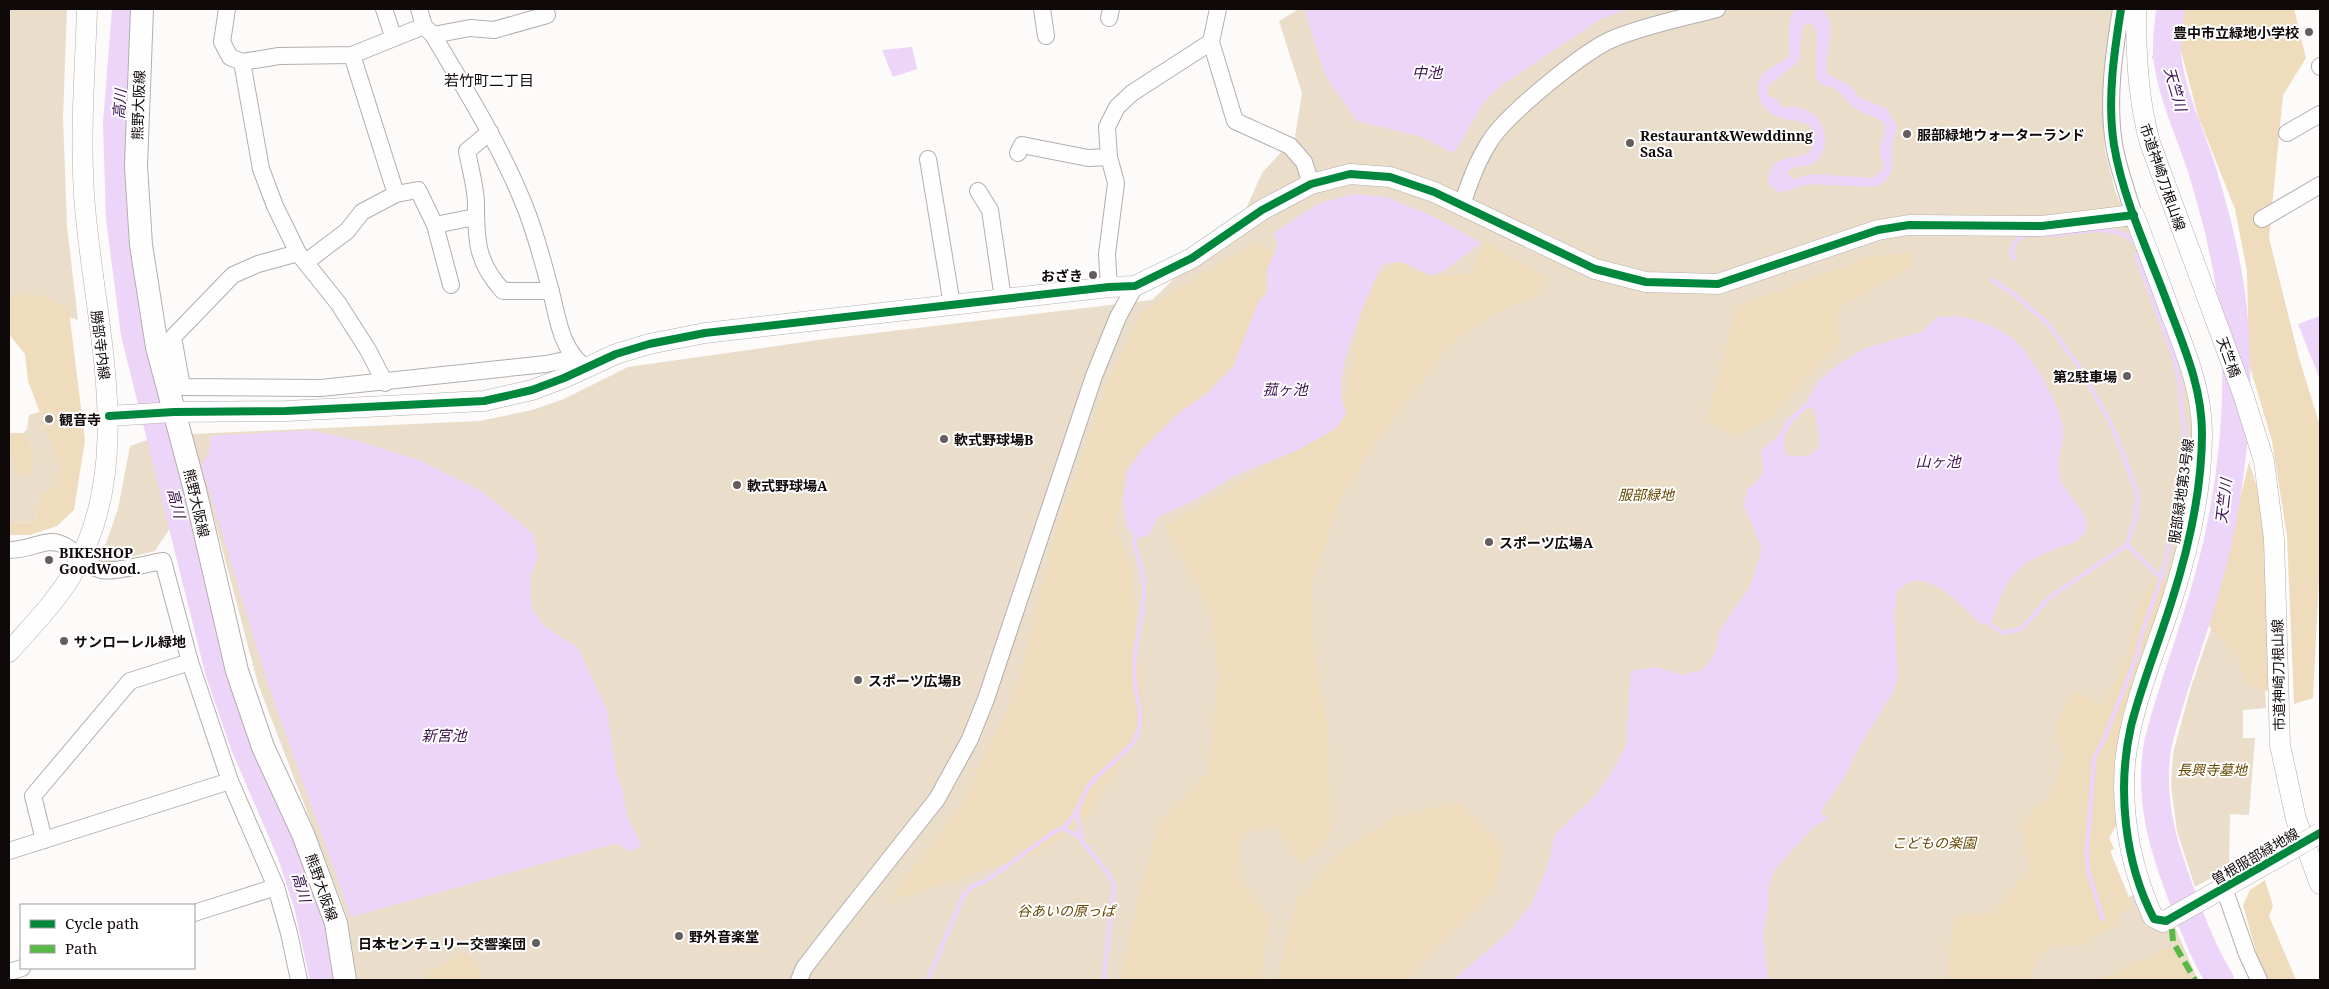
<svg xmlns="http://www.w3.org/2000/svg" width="2329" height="989" font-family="'Noto Serif','Noto Sans JP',serif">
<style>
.green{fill:#eaddca}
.forest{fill:#efdcbd}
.water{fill:#edd4f9;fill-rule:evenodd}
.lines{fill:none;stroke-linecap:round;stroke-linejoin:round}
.stream{stroke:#edd4f9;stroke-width:4.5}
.river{stroke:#edd4f9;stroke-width:28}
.minor-casing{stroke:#b3aeae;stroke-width:18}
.tertiary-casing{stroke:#b3aeae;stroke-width:21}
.secondary-casing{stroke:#b3aeae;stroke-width:24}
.minor{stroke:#fffefe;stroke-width:16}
.tertiary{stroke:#fffefe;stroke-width:20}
.secondary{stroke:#fffefe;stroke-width:22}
.tertiary-bridge-casing{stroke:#b3aeae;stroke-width:21;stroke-linecap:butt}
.tertiary-bridge{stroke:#fffefe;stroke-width:20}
.quiet{stroke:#58b947;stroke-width:6;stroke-dasharray:12 6;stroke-linecap:butt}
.cycleway-casing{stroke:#fff;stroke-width:11}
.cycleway{stroke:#00873e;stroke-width:8}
.poi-dot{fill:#635d5d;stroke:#fff;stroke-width:2}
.labels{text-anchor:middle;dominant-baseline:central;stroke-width:4;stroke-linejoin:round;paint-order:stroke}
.poi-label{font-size:14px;font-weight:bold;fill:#100909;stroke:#fff;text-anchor:start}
.street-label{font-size:14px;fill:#100909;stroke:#fff}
.park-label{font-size:14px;font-style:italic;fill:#674800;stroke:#fff}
.water-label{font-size:15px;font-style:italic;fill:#3c114f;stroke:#fff}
.neighbourhood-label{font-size:15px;fill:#100909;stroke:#fff}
</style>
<rect width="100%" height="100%" fill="#fdfafa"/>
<g class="green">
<path d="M 9,9 L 67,9 L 63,118 L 67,226 L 78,320 L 9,299 Z"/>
<path d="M 1299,9 L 2112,9 L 2104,68 L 2103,128 L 2105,150 L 2115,191 L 2142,253 L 2187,378 L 2194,431 L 2187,502 L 2118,822 L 2109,838 L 2114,849 L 2110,851 L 2129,897 L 2133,895 L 2141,914 L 2174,925 L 2198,980 L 357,980 L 347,916 L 258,684 L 192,434 L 480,421 L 532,410 L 564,399 L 628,367 L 825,339 L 1152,300 L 1245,211 L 1262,173 L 1295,137 L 1302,93 L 1279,21 Z"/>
<path d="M 40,412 L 61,467 L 57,483 L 41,495 L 34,522 L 9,523 L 9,450 L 33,449 L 23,433 L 27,429 L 29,415 Z"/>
<path d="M 150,439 L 156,456 L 170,528 L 155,551 L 106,563 L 101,557 L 118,509 L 130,446 Z"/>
<path d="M 2212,626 L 2263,644 L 2266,708 L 2243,710 L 2243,738 L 2255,738 L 2249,815 L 2230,814 L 2229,868 L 2195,887 L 2177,831 L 2171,785 L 2173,753 L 2191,687 Z"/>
</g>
<g class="forest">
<path d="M 2181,9 L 2294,9 L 2306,58 L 2283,95 L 2269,238 L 2299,358 L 2320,426 L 2320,557 L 2313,698 L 2294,704 L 2287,536 L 2272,441 L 2249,364 L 2247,271 L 2235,209 L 2198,116 L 2180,47 Z"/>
<path d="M 1258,241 L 1276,258 L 1233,366 L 1127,465 L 1115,526 L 1131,568 L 1145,724 L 1084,822 L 1038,853 L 888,901 L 962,804 L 1018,685 L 1053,540 L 1107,384 L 1141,312 Z"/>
<path d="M 1484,241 L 1546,277 L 1538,294 L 1488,316 L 1450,344 L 1374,444 L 1339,502 L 1312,584 L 1314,652 L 1328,732 L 1331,834 L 1301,865 L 1275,826 L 1242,834 L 1237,874 L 1270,919 L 1260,980 L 1120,980 L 1140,892 L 1159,824 L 1208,773 L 1219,673 L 1210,610 L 1166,526 L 1341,423 L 1367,283 L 1398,262 L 1427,277 L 1472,273 Z"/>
<path d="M 1912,252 L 1913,265 L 1837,309 L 1839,342 L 1770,418 L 1735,435 L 1707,419 L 1737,307 L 1870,257 Z"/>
<path d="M 9,295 L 44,295 L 69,311 L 85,440 L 74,510 L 57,526 L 30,535 L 9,535 L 9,523 L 34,522 L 41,495 L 57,483 L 60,466 L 28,381 L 25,354 L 9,334 Z"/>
<path d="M 9,433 L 23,433 L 33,449 L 32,472 L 19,476 L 9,450 Z"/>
<path d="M 2249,462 L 2265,512 L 2271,692 L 2245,684 L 2237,655 L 2209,626 Z"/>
<path d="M 2154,578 L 2168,583 L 2118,822 L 2109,838 L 2114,849 L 2110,851 L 2131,906 L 2124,909 L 2116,925 L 2093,936 L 2083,946 L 2061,945 L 2044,949 L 2044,952 L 2036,961 L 2031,975 L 2022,980 L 1948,980 L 1950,942 L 1956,917 L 1993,913 L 2030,868 L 2022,831 L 2023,823 L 2029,814 L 2047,801 L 2055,788 L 2063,757 L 2054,726 L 2075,691 L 2103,706 L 2125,664 L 2140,601 Z"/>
<path d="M 1458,802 L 1503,847 L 1495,888 L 1405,980 L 1277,980 L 1296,901 L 1341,852 L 1397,816 Z"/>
<path d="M 2265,880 L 2273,906 L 2269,916 L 2296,980 L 2268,980 L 2261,970 L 2243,905 L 2250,890 Z"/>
<path d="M 2166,947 L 2176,951 L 2192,980 L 2099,980 L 2102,977 L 2115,975 L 2133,962 L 2150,959 L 2150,956 Z"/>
<path d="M 463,953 L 477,962 L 480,980 L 426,980 L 427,974 Z"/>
</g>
<g class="water">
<path d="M 1304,9 L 1628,9 L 1601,19 L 1502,85 L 1484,102 L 1454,153 L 1419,136 L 1357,121 L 1326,77 Z"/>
<path d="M 1796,9 L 1823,9 L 1830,21 L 1831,35 L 1826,67 L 1828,74 L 1851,87 L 1860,98 L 1886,108 L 1896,124 L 1896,131 C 1885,152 1905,179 1872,187 L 1809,184 L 1779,193 C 1772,188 1766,184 1769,174 C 1774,155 1795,159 1809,153 C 1815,143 1815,136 1810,125 C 1789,116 1773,124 1760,100 C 1757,92 1757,84 1761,77 C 1767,68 1782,63 1789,56 L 1790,17 ZM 1811,23 L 1817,31 L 1816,71 L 1816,78 L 1822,85 C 1845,88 1842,102 1860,111 C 1869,116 1875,116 1884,123 C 1886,132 1880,140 1880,150 C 1880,156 1884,161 1883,166 C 1882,173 1877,175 1872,178 L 1812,174 L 1794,179 L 1789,175 L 1788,172 C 1797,163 1810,169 1818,159 C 1824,152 1826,146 1825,137 C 1824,121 1812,109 1796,107 C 1791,106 1785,109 1781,105 C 1779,103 1779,100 1777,98 L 1771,98 L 1768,94 L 1767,87 L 1799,61 L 1802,29 L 1806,24 Z"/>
<path d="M 912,47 L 917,69 L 893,77 L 882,50 Z"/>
<path d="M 1353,194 L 1386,197 L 1432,216 L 1482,243 C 1475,247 1443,272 1440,273 C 1416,279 1410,252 1381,266 C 1366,301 1341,354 1341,392 C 1341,399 1345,407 1346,414 L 1335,429 L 1298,450 L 1236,475 L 1195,500 L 1158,517 L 1148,536 L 1135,538 L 1127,527 L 1123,501 L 1127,472 L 1143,448 L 1181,411 L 1208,393 L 1234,365 L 1258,302 L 1268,292 C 1268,286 1266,278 1267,271 C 1270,254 1283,254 1274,233 L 1318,204 Z"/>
<path d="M 1960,316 C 1979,321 1996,326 2012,338 C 2031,352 2060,405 2063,429 C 2065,446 2054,463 2061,481 C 2067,496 2095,516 2084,534 C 2079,542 2067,545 2058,548 C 2017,563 2006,577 1993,619 L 1982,625 C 1968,612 1933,572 1910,582 C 1906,584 1901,588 1897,591 L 1894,616 L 1898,676 L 1893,692 L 1858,749 L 1844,778 L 1821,811 L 1823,815 L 1828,816 L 1826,820 L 1813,827 L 1774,871 L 1768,890 L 1768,908 L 1763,934 L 1768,980 L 1453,980 L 1508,933 L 1533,902 L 1550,859 L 1554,835 L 1595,796 L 1614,768 L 1626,746 L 1631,671 L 1656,667 L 1683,675 L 1702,670 L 1715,654 L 1720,630 L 1751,585 L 1762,549 L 1744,506 L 1747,489 C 1765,476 1764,472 1761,451 L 1778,436 L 1786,421 L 1806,403 L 1817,382 L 1842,362 L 1866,348 L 1922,332 L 1937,317 ZM 1809,407 L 1814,410 C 1820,440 1828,462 1786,455 C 1778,435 1795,418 1809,407 Z"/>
<path d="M 2320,316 L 2320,376 L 2319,377 L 2298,324 Z"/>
<path d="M 310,430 L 359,441 L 421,461 L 480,490 L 533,533 L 538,556 L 530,579 L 532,609 L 543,625 L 578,648 L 607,710 L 616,772 L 622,788 L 628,819 L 642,845 L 629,852 L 617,843 L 351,917 L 268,684 L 201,464 L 209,454 L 211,436 Z"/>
</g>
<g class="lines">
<g class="stream">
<path d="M 2154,57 L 2167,54"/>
<path d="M 2046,235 C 2074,235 2114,219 2136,244"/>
<path d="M 2014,259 L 2011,251 C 2013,243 2019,235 2028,235"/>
<path d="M 1992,280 L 2015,295 L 2049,325 L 2079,367 L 2111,423 L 2137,492 L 2136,516 L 2127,545"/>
<path d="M 1987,622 L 2003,633 L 2021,629 L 2050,597 L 2127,545 L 2160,577"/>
<path d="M 1077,812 L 1082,841 L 1108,873 L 1114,885 L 1104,980"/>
<path d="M 1064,829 L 1079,836"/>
<path d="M 2103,919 L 2088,872 L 2087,850 L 2094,758 L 2105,737 L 2138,653 L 2140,639 L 2162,575 L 2177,514 L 2185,429 L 2181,407 L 2181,389 L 2173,354 L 2136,255 L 2141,253 L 2140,250"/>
<path d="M 928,980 L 963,896 L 971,887 L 987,880 L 1054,832 C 1075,825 1078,803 1089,786 C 1101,769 1130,752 1136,737 C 1147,713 1133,694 1134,670 C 1134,642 1146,612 1144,584 C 1143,570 1137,556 1134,543 L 1135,538"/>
</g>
<g class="river">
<path d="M 126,9 L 117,123 L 120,218 L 135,334 L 219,671 L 244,744 L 291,853 L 308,905 L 324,980"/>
<path d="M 2170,9 C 2169,23 2166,39 2167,54 C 2171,95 2190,131 2202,170 C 2216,215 2228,263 2233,310 C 2242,399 2232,495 2208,580 C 2193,635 2172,688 2158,743 C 2148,801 2164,850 2185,904 C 2195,930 2205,956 2220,980"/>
</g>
<g class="minor-casing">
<g id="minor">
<path d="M 227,9 L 222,42 L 230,57 L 242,62 L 279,56 L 352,55 L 424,26"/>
<path d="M 384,9 L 393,36"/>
<path d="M 419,9 L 424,26 L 433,35 C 465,89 499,143 523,202 C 535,230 543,262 551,292 C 558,318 560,345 581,364"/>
<path d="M 1042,9 L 1046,36"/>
<path d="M 1218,9 L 1211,42 L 1235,121 L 1290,146 L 1304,162 L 1311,184"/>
<path d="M 2121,9 C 2114,53 2107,99 2114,144 C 2118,168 2127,192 2134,215"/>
<path d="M 1109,18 L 1111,9"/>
<path d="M 433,35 L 470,28 L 494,30 L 547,15 L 545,9"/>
<path d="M 352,55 L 396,194"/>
<path d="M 242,62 L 261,169 L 275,206 L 298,253 L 338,303 L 368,350 L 385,383"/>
<path d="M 2320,66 L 2320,67"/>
<path d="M 490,132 L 467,151 C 470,168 476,188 476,205 C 476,241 477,263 503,291 L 551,291"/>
<path d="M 2287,133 L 2320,114"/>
<path d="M 1018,153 L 1022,145 L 1088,158 L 1109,157"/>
<path d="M 928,159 L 952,305"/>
<path d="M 978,191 L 990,210 L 1003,299"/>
<path d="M 1462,204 C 1470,182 1477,161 1490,141 C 1506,115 1586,49 1615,38 C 1647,25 1683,18 1717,9"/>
<path d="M 2262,219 L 2320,185"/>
<path d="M 435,225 L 475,217"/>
<path d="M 298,253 L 258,264 L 233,275 L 173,337 L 182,387 L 321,388 L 546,364 L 574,358"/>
<path d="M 306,262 L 347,231 L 362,212 L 396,194 L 418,190 L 435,225 L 451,285"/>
<path d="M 1109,287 L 1107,254 L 1116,183 L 1109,157 L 1107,127 L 1117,107 L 1132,93 L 1211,42"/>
<path d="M 9,550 C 26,550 37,543 51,542 C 72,542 82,566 101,570 C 112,573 150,563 163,561 L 190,662 L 230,781 L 276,887 L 289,933 L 299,980"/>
<path d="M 44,840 L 33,796 L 130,681 L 190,662"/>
<path d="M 9,851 L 230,781"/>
<path d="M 2224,888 L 2247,954 L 2259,980"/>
<path d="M 194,913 L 276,887"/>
<path d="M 9,972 L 22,968"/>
<path d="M 799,980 L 804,968 L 835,928 L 937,799 L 970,739 L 986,699 L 1094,376 L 1118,317 L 1135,286"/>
</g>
</g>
<g class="tertiary-casing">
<g id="tertiary">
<path d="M 2136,9 C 2136,55 2138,99 2150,143 L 2243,394 L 2264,461 L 2274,539 L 2280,745 L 2296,819 L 2320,884"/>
<path d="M 109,416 L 174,412 L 286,411 L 484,401 L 532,390 L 564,378 L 616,354 L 649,344 L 705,333 L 1109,287 L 1135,286 L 1192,258 L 1262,210 L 1311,184 L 1350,174 L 1390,177 L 1434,192 L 1595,269 L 1646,282 L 1718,284 L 1878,230 L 1909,225 L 2042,226 L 2134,215 C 2147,248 2159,281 2171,314 C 2186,353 2202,391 2202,433 C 2202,489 2189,547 2172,600 C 2155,653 2131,706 2125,763 C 2121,816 2131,868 2153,917 L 2163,922 L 2287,852"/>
<path d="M 9,652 C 30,628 54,604 71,576 C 140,461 92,319 84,194 C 80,132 85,70 87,9"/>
</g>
</g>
<g class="secondary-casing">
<path id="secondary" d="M 142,9 L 136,166 L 141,245 L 157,347 L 195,490 L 237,671 L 263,747 L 303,834 L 336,923 L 345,980"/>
</g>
<use href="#minor" class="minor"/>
<use href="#tertiary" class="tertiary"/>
<use href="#secondary" class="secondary"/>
<g class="tertiary-bridge-casing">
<path id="tertiary-bridge" d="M 2287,852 L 2320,833"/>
</g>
<use href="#tertiary-bridge" class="tertiary-bridge"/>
<path class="quiet" d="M 2172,929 L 2173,942 L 2195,980"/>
<g class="cycleway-casing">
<g id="cycleway">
<path d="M 2121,9 C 2114,53 2107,100 2114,145 C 2123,199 2148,251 2167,302 C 2183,345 2202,386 2202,433 C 2202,488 2189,547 2172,600 C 2159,642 2142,683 2131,726 C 2117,788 2124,862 2154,919 L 2166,921 L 2320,833"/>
<path d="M 109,416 L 174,412 L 286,411 L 484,401 L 532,390 L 564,378 L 616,354 L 649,344 L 705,333 L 1109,287 L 1135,286 L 1192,258 L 1262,210 L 1311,184 L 1350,174 L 1390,177 L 1434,192 L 1595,269 L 1646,282 L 1718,284 L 1878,230 L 1909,225 L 2042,226 L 2134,215"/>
</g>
</g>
<use href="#cycleway" class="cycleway"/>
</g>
<g class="poi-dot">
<circle cx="2309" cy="32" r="5"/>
<circle cx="1907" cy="134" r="5"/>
<circle cx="1630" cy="143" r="5"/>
<circle cx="1093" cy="275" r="5"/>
<circle cx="2127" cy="376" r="5"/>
<circle cx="49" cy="419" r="5"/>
<circle cx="944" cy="439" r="5"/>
<circle cx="737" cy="485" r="5"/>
<circle cx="1489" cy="542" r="5"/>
<circle cx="49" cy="560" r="5"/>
<circle cx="64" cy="641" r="5"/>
<circle cx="858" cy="680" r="5"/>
<circle cx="679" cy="936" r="5"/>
<circle cx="536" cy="943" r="5"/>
</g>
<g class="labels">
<g class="poi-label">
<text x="2299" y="32" text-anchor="end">豊中市立緑地小学校</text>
<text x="1917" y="134">服部緑地ウォーターランド</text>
<text x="1640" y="135">Restaurant&amp;Wewddinng<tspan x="1640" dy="16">SaSa</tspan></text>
<text x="1083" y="275" text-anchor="end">おざき</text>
<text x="2117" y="376" text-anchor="end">第2駐車場</text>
<text x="59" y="419">観音寺</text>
<text x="954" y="439">軟式野球場B</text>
<text x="747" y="485">軟式野球場A</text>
<text x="1499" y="542">スポーツ広場A</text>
<text x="59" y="552">BIKESHOP<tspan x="59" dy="16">GoodWood.</tspan></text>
<text x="74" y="641">サンローレル緑地</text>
<text x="868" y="680">スポーツ広場B</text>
<text x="689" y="936">野外音楽堂</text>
<text x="526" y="943" text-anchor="end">日本センチュリー交響楽団</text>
</g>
<g class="street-label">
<text transform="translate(138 105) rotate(-88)">熊野大阪線</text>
<text transform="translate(2163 177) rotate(71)">市道神崎刀根山線</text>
<text transform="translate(101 345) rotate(83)">勝部寺内線</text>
<text transform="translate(2229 357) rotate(70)">天竺橋</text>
<text transform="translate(2181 491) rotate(-82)">服部緑地第3号線</text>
<text transform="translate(197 503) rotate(77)">熊野大阪線</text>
<text transform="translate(2278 675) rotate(-91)">市道神崎刀根山線</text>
<text transform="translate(2255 856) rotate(-30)">曽根服部緑地線</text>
<text transform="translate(322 887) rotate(71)">熊野大阪線</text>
</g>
<g class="park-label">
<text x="1646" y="494">服部緑地</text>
<text x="2212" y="769">長興寺墓地</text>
<text x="1934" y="842">こどもの楽園</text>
<text x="1066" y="910">谷あいの原っぱ</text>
</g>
<g class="water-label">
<text x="1427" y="72">中池</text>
<text transform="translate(2176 89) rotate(74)">天竺川</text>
<text transform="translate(119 104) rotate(-86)">高川</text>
<text x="1285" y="389">菰ヶ池</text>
<text x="1938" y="461">山ヶ池</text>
<text transform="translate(2223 501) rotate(-83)">天竺川</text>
<text transform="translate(177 503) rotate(76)">高川</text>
<text x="444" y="735">新宮池</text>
<text transform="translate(302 887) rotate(73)">高川</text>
</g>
<g class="neighbourhood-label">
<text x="489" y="80">若竹町二丁目</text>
</g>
</g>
<rect width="2329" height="989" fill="none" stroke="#100909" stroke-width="20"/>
<rect x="20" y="904" width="175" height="65" fill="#ffffff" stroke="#9f9d9d"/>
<rect x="30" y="920" width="25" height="8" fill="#00873e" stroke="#9f9d9d"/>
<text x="65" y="929" font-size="15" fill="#100909">Cycle path</text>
<rect x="30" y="945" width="25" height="8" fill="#58b947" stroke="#9f9d9d"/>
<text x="65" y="954" font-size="15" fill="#100909">Path</text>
</svg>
